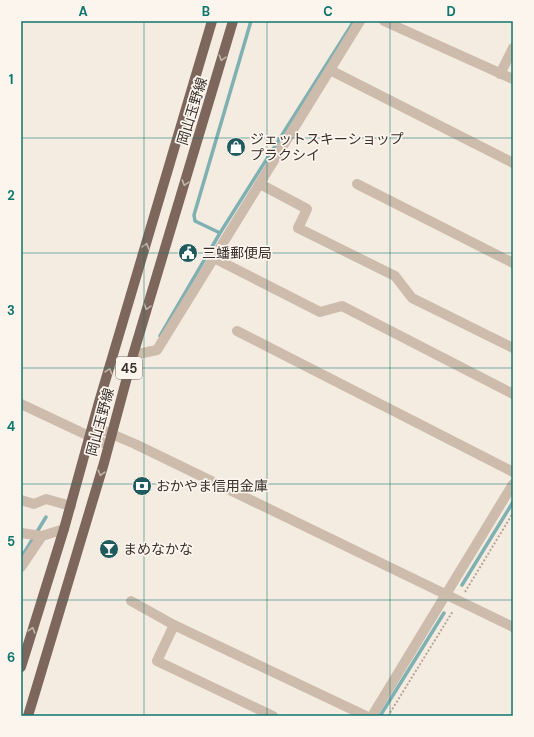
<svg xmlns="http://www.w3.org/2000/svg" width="534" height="737" font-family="'DM Sans','Noto Sans JP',sans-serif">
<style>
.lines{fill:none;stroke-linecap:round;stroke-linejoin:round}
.stream{stroke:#7fb0b2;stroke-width:3.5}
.path{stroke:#b9a596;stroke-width:2;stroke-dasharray:2 2;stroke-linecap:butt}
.minor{stroke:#cdbbac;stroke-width:10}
.major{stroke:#7d675c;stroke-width:10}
.oneway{stroke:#c2b5ac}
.grid{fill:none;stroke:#0f766e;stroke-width:1;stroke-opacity:0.55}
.labels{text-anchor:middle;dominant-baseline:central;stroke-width:3.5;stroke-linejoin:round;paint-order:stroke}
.shield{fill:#fbf5ee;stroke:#756b66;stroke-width:1}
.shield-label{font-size:13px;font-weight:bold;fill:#3b302b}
.street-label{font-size:14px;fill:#3b302b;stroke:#fbf5ee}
.poi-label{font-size:14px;fill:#3b302b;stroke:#fbf5ee;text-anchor:start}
.neatline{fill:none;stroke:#0f766e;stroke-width:1.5}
.grid-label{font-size:13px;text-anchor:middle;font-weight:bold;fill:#0f766e}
</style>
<rect width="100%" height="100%" fill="#f4ebe1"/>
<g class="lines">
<g class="stream">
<path d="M 220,233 L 195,221 L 194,215 L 251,21"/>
<path d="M 160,336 L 220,233 L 354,21"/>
<path d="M 21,558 L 46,517"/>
<path d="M 462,585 L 513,502"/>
<path d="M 380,716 L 444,613"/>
</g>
<g class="path">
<path d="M 465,592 L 513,513"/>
<path d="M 388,716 L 453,611"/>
</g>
<g class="minor">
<path d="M 384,21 L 513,79"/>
<path d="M 330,70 L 513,163"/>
<path d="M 500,74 L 513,48"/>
<path d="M 260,184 L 307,209 L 298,228 L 395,276 L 412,298 L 513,348"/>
<path d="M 357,184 L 513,263"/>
<path d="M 214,258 L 320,312 L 342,306 L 513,394"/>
<path d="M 237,331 L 513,472"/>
<path d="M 133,355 L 157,350 L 360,21"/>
<path d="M 21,404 L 108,445"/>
<path d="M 93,426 L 135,444 L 513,627"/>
<path d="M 21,500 L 34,504 L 46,499 L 71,506"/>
<path d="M 21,533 L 42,536"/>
<path d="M 21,567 L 42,536 L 64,529"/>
<path d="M 131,601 L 174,625"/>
<path d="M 273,716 L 157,661 L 174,625 L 366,716"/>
<path d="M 372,716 L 513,484"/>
</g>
<g class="major">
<path d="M 21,667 L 64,529 L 99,402 L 212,21"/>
<path d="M 28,716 L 104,463 L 133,355 L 233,21"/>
</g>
</g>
<defs><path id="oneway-chevron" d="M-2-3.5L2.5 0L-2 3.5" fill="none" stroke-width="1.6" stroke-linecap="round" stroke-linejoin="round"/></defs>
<g class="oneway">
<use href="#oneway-chevron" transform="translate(222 58) rotate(107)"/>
<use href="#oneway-chevron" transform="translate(185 183) rotate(107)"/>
<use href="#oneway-chevron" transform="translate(146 246) rotate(-73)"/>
<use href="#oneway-chevron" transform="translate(147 307) rotate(107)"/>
<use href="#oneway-chevron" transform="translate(109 371) rotate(-73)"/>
<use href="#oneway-chevron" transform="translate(101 473) rotate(107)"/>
<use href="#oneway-chevron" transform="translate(32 630) rotate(-73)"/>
</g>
<path class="grid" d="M 144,21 L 144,716M 267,21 L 267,716M 390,21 L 390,716M 21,138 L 513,138M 21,253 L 513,253M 21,368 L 513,368M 21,484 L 513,484M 21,600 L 513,600"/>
<defs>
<g id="shop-disc" transform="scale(1)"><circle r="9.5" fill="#1f5a5e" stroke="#fbf5ee"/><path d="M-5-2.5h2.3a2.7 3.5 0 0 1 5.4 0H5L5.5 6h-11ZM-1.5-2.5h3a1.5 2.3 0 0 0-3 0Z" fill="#fff"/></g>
<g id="civic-disc" transform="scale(1)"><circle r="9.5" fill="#1f5a5e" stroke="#fbf5ee"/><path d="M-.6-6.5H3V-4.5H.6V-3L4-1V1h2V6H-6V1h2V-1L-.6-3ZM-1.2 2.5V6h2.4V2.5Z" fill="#fff"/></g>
<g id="bank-disc" transform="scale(1)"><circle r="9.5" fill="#1f5a5e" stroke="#fbf5ee"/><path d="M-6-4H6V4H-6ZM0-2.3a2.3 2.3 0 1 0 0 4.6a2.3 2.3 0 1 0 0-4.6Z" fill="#fff"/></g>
<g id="bar-disc" transform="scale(1)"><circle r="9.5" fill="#1f5a5e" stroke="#fbf5ee"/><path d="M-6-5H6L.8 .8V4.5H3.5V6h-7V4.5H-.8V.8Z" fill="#fff"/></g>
</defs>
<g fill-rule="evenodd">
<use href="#shop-disc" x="236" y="147"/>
<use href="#civic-disc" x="188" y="253"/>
<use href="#bank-disc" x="142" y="486"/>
<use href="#bar-disc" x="109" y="549"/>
</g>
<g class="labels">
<rect class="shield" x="116" y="357" width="26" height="22" rx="3"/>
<g class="shield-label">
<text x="129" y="368">45</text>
</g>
<g class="street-label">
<text transform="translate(192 111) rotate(-73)">岡山玉野線</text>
<text transform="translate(100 422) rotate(-75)">岡山玉野線</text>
</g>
<g class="poi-label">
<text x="250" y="139">ジェットスキーショップ<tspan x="250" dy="16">プラクシイ</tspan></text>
<text x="202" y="253">三蟠郵便局</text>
<text x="156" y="486">おかやま信用金庫</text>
<text x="123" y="549">まめなかな</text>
</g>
</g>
<rect width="534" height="737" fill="none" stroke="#fbf5ee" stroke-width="44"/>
<rect x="22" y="22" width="490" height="693" class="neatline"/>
<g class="grid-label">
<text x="83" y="16">A</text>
<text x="206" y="16">B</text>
<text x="328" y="16">C</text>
<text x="451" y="16">D</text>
<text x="11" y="84">1</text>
<text x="11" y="200">2</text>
<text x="11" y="315">3</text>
<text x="11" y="431">4</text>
<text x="11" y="546">5</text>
<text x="11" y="662">6</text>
</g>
</svg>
